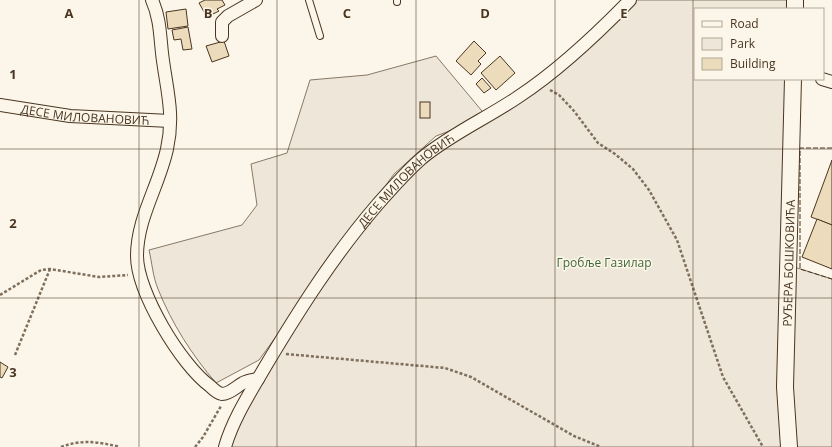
<svg xmlns="http://www.w3.org/2000/svg" width="832" height="447" font-family="'Open Sans',sans-serif">
<style>
.green{fill:#ede6d9;stroke:#887966}
.building{fill:#ecdcbc;stroke:#4a3520}
.lines{fill:none;stroke-linecap:round;stroke-linejoin:round}
.service-casing{stroke:#4a3520;stroke-width:8}
.minor-casing{stroke:#4a3520;stroke-width:14}
.secondary-casing{stroke:#4a3520;stroke-width:18}
.path{stroke:#7f6f5c;stroke-width:2.5;stroke-dasharray:3 2;stroke-linecap:butt}
.service{stroke:#fbf6e9;stroke-width:6}
.minor{stroke:#fbf6e9;stroke-width:12}
.secondary{stroke:#fbf6e9;stroke-width:16}
.fence{stroke:#4a3520;stroke-width:1;stroke-dasharray:5 2;stroke-linecap:butt}
.grid{fill:none;stroke:#4a3520;stroke-width:1;stroke-opacity:0.55}
.labels{text-anchor:middle;dominant-baseline:central;stroke-width:3;stroke-linejoin:round;paint-order:stroke}
.street-label{font-size:12px;fill:#4a3520;stroke:#fbf6e9}
.park-label{font-size:12px;fill:#436837;stroke:#fbf6e9}
.grid-label{font-size:13px;text-anchor:middle;font-weight:bold;fill:#4a3520;stroke:#fbf6e9;stroke-width:3;stroke-linejoin:round;paint-order:stroke}
</style>
<rect width="100%" height="100%" fill="#fbf6e9"/>
<path class="green" d="M 630,0 L 795,0 L 795,9 L 695,9 L 695,79 L 793,79 L 788,265 L 832,279 L 832,447 L 225,447 L 281,340 L 406,174 L 484,118 L 436,136 L 394,174 L 259,360 L 216,383 C 192,355 172,324 158,289 C 153,277 152,263 149,250 L 242,225 L 257,205 L 251,164 L 287,153 L 310,80 L 367,75 L 436,56 L 487,117 L 499,110 Z"/>
<g class="building">
<path d="M 205,0 L 222,0 L 225,5 L 217,9 L 219,11 L 207,17 L 199,3 Z"/>
<path d="M 186,9 L 188,26 L 168,29 L 166,12 Z"/>
<path d="M 188,27 L 192,49 L 183,50 L 181,39 L 174,40 L 172,30 Z"/>
<path d="M 224,41 L 229,56 L 212,62 L 206,46 Z"/>
<path d="M 474,41 L 486,53 L 478,61 L 481,64 L 471,75 L 456,61 Z"/>
<path d="M 500,56 L 515,73 L 496,90 L 481,73 Z"/>
<path d="M 482,78 L 491,88 L 484,93 L 476,84 Z"/>
<rect x="420" y="102" width="10" height="16"/>
<path d="M 832,160 L 832,225 L 811,217 Z"/>
<path d="M 817,219 L 832,225 L 832,269 L 802,257 Z"/>
<path d="M 0,362 L 8,367 L 2,378 L 0,377 Z"/>
</g>
<g class="lines">
<g class="service-casing">
<g id="service">
<path d="M 309,0 L 320,36"/>
<path d="M 397,2 L 397,0"/>
</g>
</g>
<g class="minor-casing">
<g id="minor">
<path d="M 152,0 C 160,18 160,35 162,53 C 166,88 175,113 167,149 C 159,186 137,218 137,256 C 137,292 181,365 210,386 C 213,389 217,393 222,394 C 230,394 237,386 243,383 C 248,380 253,380 258,379"/>
<path d="M 222,36 L 222,22 L 228,16 L 256,0"/>
<path d="M 822,79 L 832,82"/>
<path id="s1" d="M 0,105 L 70,116 L 170,121"/>
<path id="s2" d="M 225,447 C 233,419 250,393 265,367 C 299,310 334,255 377,205 C 391,189 406,172 422,158 C 451,134 487,118 518,97 C 559,70 596,35 630,0"/>
</g>
</g>
<g class="secondary-casing">
<g id="secondary">
<path d="M 795,9 L 795,0"/>
<path id="s3" d="M 789,447 L 785,387 L 793,79"/>
</g>
</g>
<g class="path">
<path d="M 550,90 L 559,95 L 574,111 L 598,143 L 615,154 L 633,169 L 649,190 L 677,240 L 723,377 L 763,447"/>
<path d="M 0,295 L 41,270 L 50,269 L 99,277 L 128,275"/>
<path d="M 286,354 L 445,368 L 471,377 L 574,436 L 601,447"/>
<path d="M 15,355 L 50,269"/>
<path d="M 61,447 C 82,439 99,442 120,447"/>
<path d="M 195,447 L 203,437 L 221,406"/>
</g>
<use href="#service" class="service"/>
<use href="#minor" class="minor"/>
<use href="#secondary" class="secondary"/>
<path class="fence" d="M 832,148 L 800,148 L 800,269 L 832,279"/>
</g>
<path class="grid" d="M 139,0 L 139,447M 277,0 L 277,447M 416,0 L 416,447M 555,0 L 555,447M 693,0 L 693,447M 0,149 L 832,149M 0,298 L 832,298"/>
<g class="labels">
<g class="street-label">
<text stroke="none"><textPath href="#s1" startOffset="86">ДЕСЕ МИЛОВАНОВИЋ</textPath></text>
<text stroke="none"><textPath href="#s2" startOffset="325">ДЕСЕ МИЛОВАНОВИЋ</textPath></text>
<text stroke="none"><textPath href="#s3" startOffset="184">РУЂЕРА БОШКОВИЋА</textPath></text>
</g>
<g class="park-label">
<text x="604" y="262">Гробље Газилар</text>
</g>
</g>
<g class="grid-label">
<text x="69" y="18">A</text>
<text x="208" y="18">B</text>
<text x="347" y="18">C</text>
<text x="485" y="18">D</text>
<text x="624" y="18">E</text>
<text x="13" y="79">1</text>
<text x="13" y="228">2</text>
<text x="13" y="377">3</text>
</g>
<rect x="694" y="8" width="130" height="72" fill="#fbf6e9" stroke="#b4a999"/>
<rect x="702" y="21" width="20" height="6" fill="#fbf6e9" stroke="#b4a999"/>
<text x="730" y="28" font-size="12" fill="#4a3520">Road</text>
<rect x="702" y="38" width="20" height="12" fill="#ede6d9" stroke="#b4a999"/>
<text x="730" y="48" font-size="12" fill="#4a3520">Park</text>
<rect x="702" y="58" width="20" height="12" fill="#ecdcbc" stroke="#b4a999"/>
<text x="730" y="68" font-size="12" fill="#4a3520">Building</text>
</svg>
